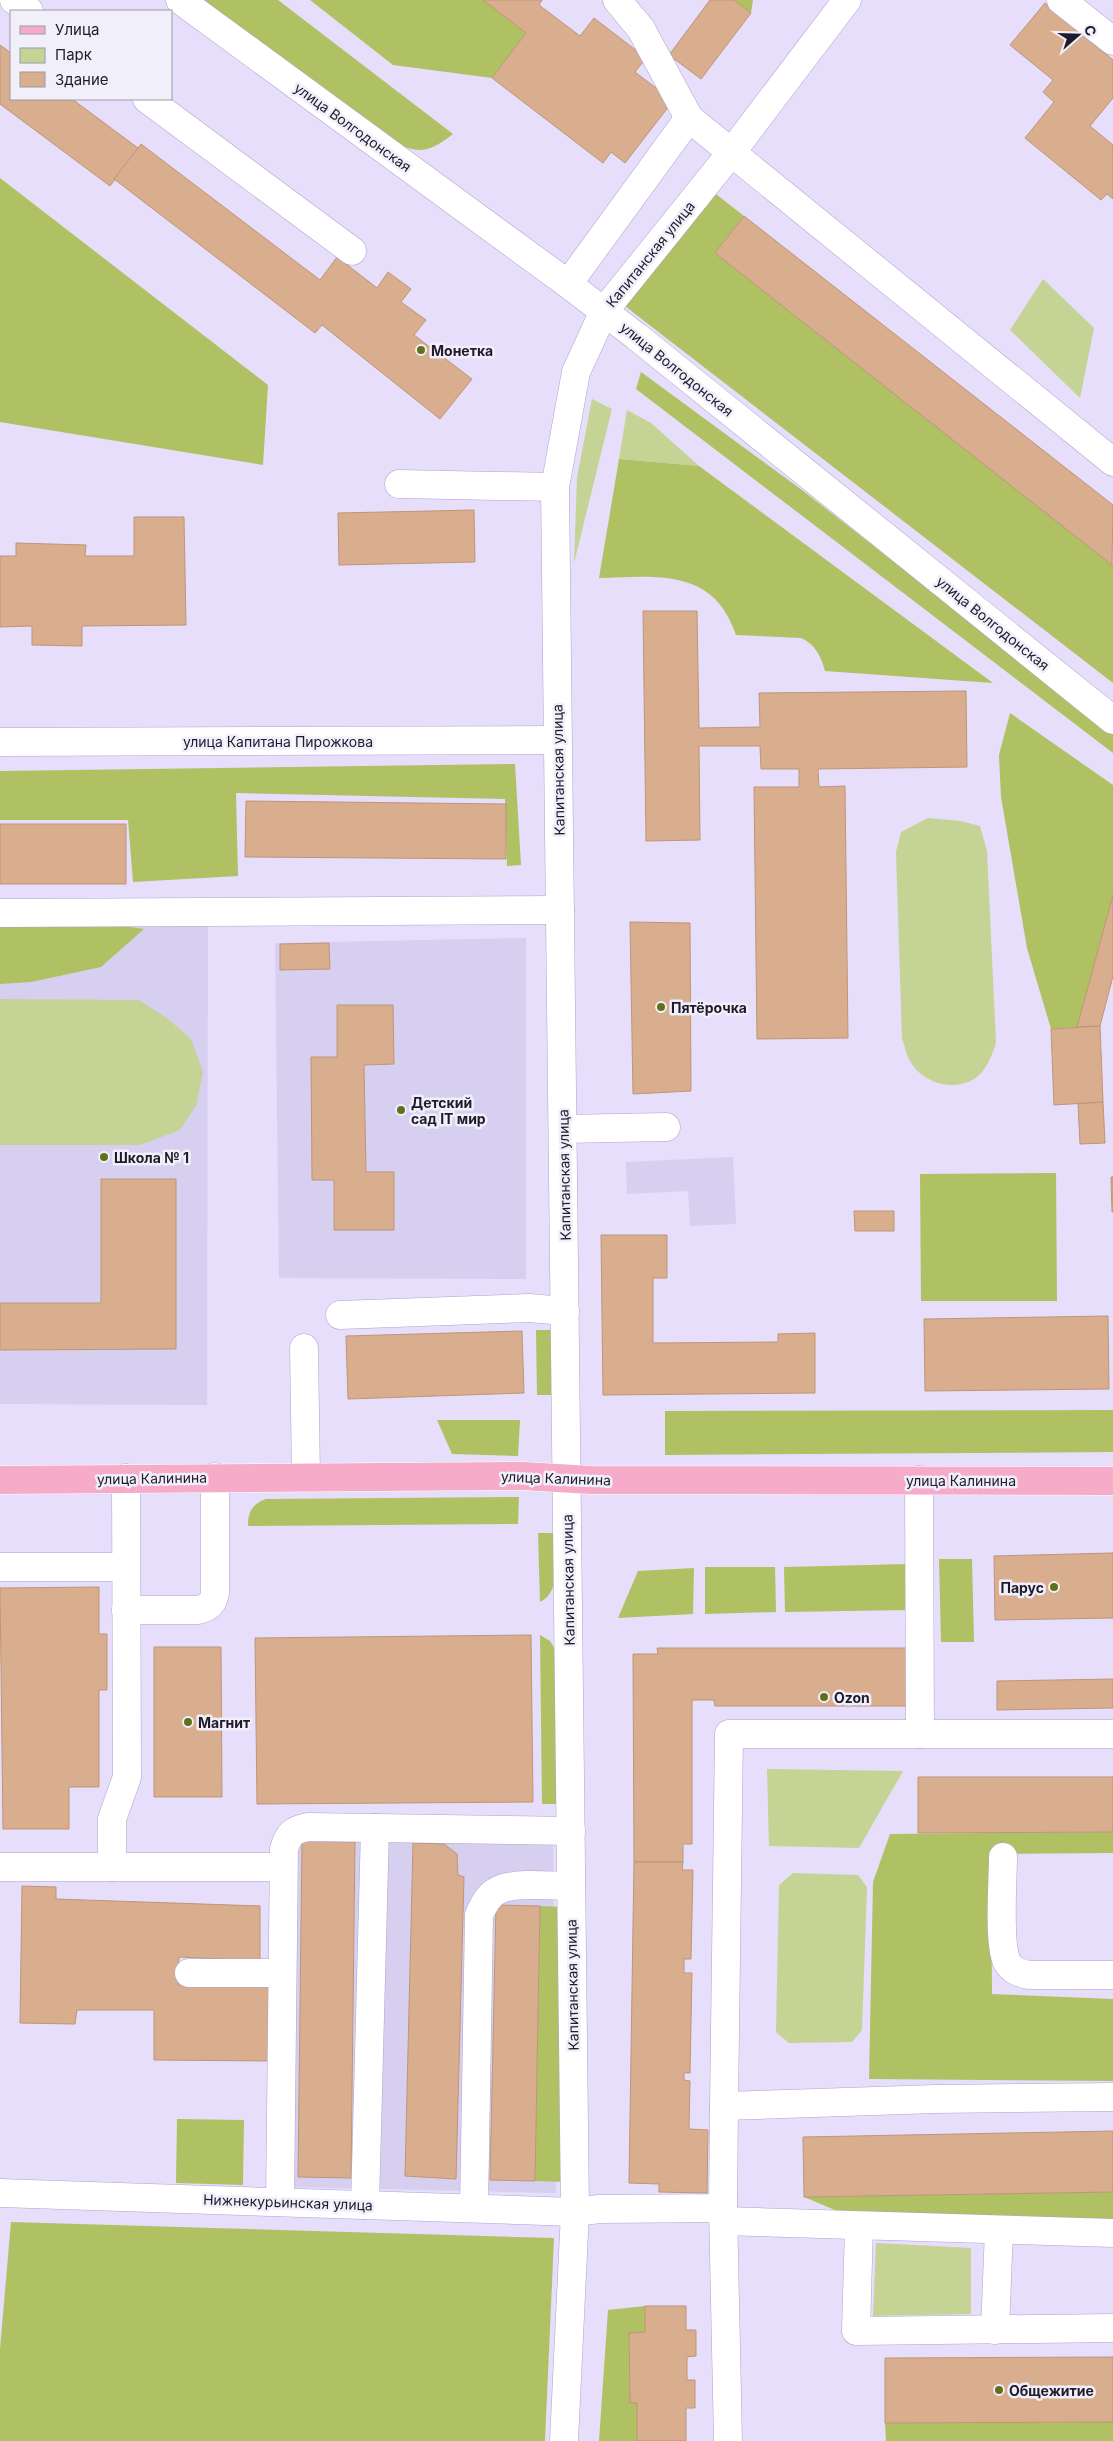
<svg xmlns="http://www.w3.org/2000/svg" width="1113" height="2441" font-family="Inter,sans-serif">
<style>
.built{fill:#d7cfef}
.green{fill:#c5d395}
.forest{fill:#afc162}
.building{fill:#d8ae8e;stroke:#be9576}
.lines{fill:none;stroke-linecap:round;stroke-linejoin:round}
.minor-casing{stroke:#b0a2cf;stroke-width:29}
.major-casing{stroke:#fff;stroke-width:29}
.minor{stroke:#fff;stroke-width:28}
.major{stroke:#f6acc8;stroke-width:28}
.poi-dot{fill:#63701b;stroke:#f1eff9;stroke-width:2}
.labels{text-anchor:middle;dominant-baseline:central;stroke-width:5;stroke-linejoin:round;paint-order:stroke}
.street-label{font-size:14px;fill:#201b2c;stroke:#f1eff9}
.poi-label{font-size:14px;font-weight:bold;fill:#201b2c;stroke:#f1eff9;text-anchor:start}
</style>
<rect width="100%" height="100%" fill="#e6defb"/>
<g class="built">
<path d="M 0,910 L 208,910 L 207,1405 L 0,1404 Z"/>
<path d="M 526,938 L 526,1279 L 279,1278 L 275,943 Z"/>
<path d="M 733,1157 L 736,1224 L 690,1226 L 688,1191 L 627,1194 L 626,1162 Z"/>
<path d="M 553,1819 L 556,2193 L 292,2187 L 288,1820 Z"/>
</g>
<g class="green">
<path d="M 1043,279 L 1094,328 L 1080,398 L 1010,330 Z"/>
<path d="M 592,399 L 612,409 L 574,563 L 577,478 Z"/>
<path d="M 627,410 L 651,423 L 699,466 L 619,459 Z"/>
<path d="M 928,818 L 961,821 L 980,826 L 987,851 L 996,1043 C 992,1055 986,1072 974,1079 C 953,1092 922,1083 910,1061 C 906,1054 905,1046 902,1039 L 896,852 L 901,832 Z"/>
<path d="M 0,999 L 139,1000 L 168,1019 L 191,1039 L 203,1072 L 196,1106 L 180,1130 L 140,1145 L 0,1145 Z"/>
<path d="M 767,1769 L 903,1771 L 859,1848 L 769,1846 Z"/>
<path d="M 793,1873 L 858,1875 L 867,1887 L 862,2030 L 852,2042 L 789,2043 L 776,2032 L 779,1885 Z"/>
<path d="M 876,2243 L 971,2248 L 971,2314 L 873,2316 Z"/>
</g>
<g class="forest">
<path d="M 204,0 L 278,0 L 453,134 C 427,155 415,154 386,138 Z"/>
<path d="M 310,0 L 483,0 L 526,33 L 492,78 L 393,65 Z"/>
<path d="M 734,0 L 753,0 L 751,13 Z"/>
<path d="M 0,178 L 268,385 L 263,465 L 0,422 Z"/>
<path d="M 712,191 L 744,216 L 715,253 L 1111,564 L 1113,563 L 1113,683 L 621,303 Z"/>
<path d="M 641,372 L 802,490 L 1113,733 L 1113,753 L 636,389 Z"/>
<path d="M 619,459 L 699,466 L 993,683 L 825,671 C 821,656 815,644 801,638 L 736,635 C 714,568 658,576 599,578 Z"/>
<path d="M 1010,713 L 1113,785 L 1113,895 L 1077,1027 L 1051,1029 L 1027,948 L 1001,797 L 999,755 Z"/>
<path d="M 515,764 L 521,865 L 507,866 L 505,799 L 236,793 L 238,876 L 133,882 L 128,820 L 0,820 L 0,771 Z"/>
<path d="M 55,916 L 144,929 L 101,967 L 31,982 L 0,984 L 0,917 Z"/>
<path d="M 1056,1173 L 1057,1301 L 921,1301 L 920,1174 Z"/>
<path d="M 536,1330 L 553,1330 L 554,1395 L 537,1395 Z"/>
<path d="M 1113,1410 L 1113,1452 L 665,1455 L 665,1411 Z"/>
<path d="M 437,1420 L 520,1420 L 518,1456 L 452,1454 Z"/>
<path d="M 519,1497 L 518,1524 L 248,1526 C 248,1512 252,1504 266,1499 Z"/>
<path d="M 538,1533 L 554,1533 C 554,1554 563,1592 540,1602 Z"/>
<path d="M 939,1559 L 972,1559 L 974,1642 L 941,1642 Z"/>
<path d="M 908,1564 L 909,1610 L 785,1612 L 784,1567 Z"/>
<path d="M 705,1567 L 775,1567 L 776,1612 L 705,1614 Z"/>
<path d="M 694,1568 L 693,1614 L 618,1618 L 638,1571 Z"/>
<path d="M 540,1635 L 550,1641 L 557,1653 L 558,1804 L 542,1804 Z"/>
<path d="M 1113,1832 L 1113,1853 L 991,1854 L 992,1994 L 1113,1999 L 1113,2081 L 869,2079 L 873,1882 L 890,1834 Z"/>
<path d="M 540,1906 L 566,1907 L 568,2182 L 535,2181 Z"/>
<path d="M 177,2119 L 244,2120 L 243,2185 L 176,2183 Z"/>
<path d="M 1113,2192 L 1113,2222 L 837,2211 L 804,2197 Z"/>
<path d="M 11,2222 L 554,2238 L 545,2441 L 0,2441 L 0,2349 Z"/>
<path d="M 645,2306 L 645,2332 L 629,2333 L 630,2402 L 637,2403 L 637,2441 L 599,2441 L 608,2310 Z"/>
<path d="M 1113,2422 L 1113,2441 L 886,2441 L 885,2423 Z"/>
</g>
<g class="building">
<path d="M 483,0 L 542,0 L 539,5 L 580,36 L 594,18 L 646,58 L 635,72 L 673,101 L 625,163 L 611,152 L 603,163 L 492,78 L 526,33 Z"/>
<path d="M 710,0 L 734,0 L 751,13 L 701,79 L 669,55 Z"/>
<path d="M 1045,3 L 1113,60 L 1113,98 L 1090,126 L 1113,145 L 1113,199 L 1107,194 L 1101,200 L 1025,138 L 1054,102 L 1043,92 L 1053,80 L 1010,45 Z"/>
<path d="M 0,45 L 11,53 L 11,99 L 72,99 L 138,148 L 110,186 L 0,104 Z"/>
<path d="M 141,144 L 320,280 L 337,257 L 377,288 L 388,272 L 411,289 L 401,302 L 426,320 L 414,335 L 472,379 L 440,419 L 322,325 L 315,333 L 114,179 Z"/>
<path d="M 744,216 L 1113,505 L 1112,565 L 715,253 Z"/>
<path d="M 474,510 L 475,562 L 339,565 L 338,513 Z"/>
<path d="M 134,517 L 184,517 L 186,625 L 82,626 L 82,646 L 32,645 L 32,626 L 0,627 L 0,556 L 16,556 L 16,543 L 86,545 L 85,556 L 134,556 Z"/>
<path d="M 643,611 L 697,611 L 699,728 L 760,727 L 759,693 L 966,691 L 967,767 L 818,769 L 819,787 L 845,786 L 848,1038 L 757,1039 L 754,787 L 799,787 L 799,769 L 761,769 L 760,746 L 699,746 L 700,840 L 646,841 Z"/>
<path d="M 246,801 L 506,804 L 506,859 L 245,857 Z"/>
<rect x="0" y="824" width="126" height="60"/>
<path d="M 1113,895 L 1113,976 L 1100,1026 L 1077,1027 Z"/>
<path d="M 630,922 L 690,923 L 691,1091 L 633,1094 Z"/>
<path d="M 329,943 L 330,969 L 280,970 L 280,944 Z"/>
<path d="M 337,1005 L 393,1005 L 394,1064 L 364,1065 L 366,1172 L 394,1172 L 394,1230 L 334,1230 L 334,1180 L 312,1180 L 311,1057 L 337,1057 Z"/>
<path d="M 1100,1026 L 1103,1102 L 1054,1105 L 1051,1029 Z"/>
<path d="M 1103,1102 L 1105,1143 L 1080,1144 L 1078,1104 Z"/>
<path d="M 1111,1177 L 1113,1177 L 1113,1212 L 1112,1212 Z"/>
<path d="M 101,1179 L 176,1179 L 176,1349 L 0,1350 L 0,1303 L 101,1303 Z"/>
<path d="M 854,1211 L 894,1211 L 894,1231 L 855,1231 Z"/>
<path d="M 601,1235 L 667,1235 L 667,1278 L 653,1278 L 653,1343 L 778,1342 L 778,1334 L 815,1333 L 815,1393 L 603,1395 Z"/>
<path d="M 1108,1316 L 1109,1389 L 925,1391 L 924,1319 Z"/>
<path d="M 522,1331 L 524,1393 L 348,1399 L 346,1336 Z"/>
<path d="M 1113,1553 L 1113,1618 L 995,1620 L 994,1556 Z"/>
<path d="M 99,1587 L 99,1634 L 107,1634 L 107,1690 L 99,1690 L 99,1787 L 69,1787 L 69,1829 L 3,1829 L 0,1588 Z"/>
<path d="M 531,1635 L 533,1802 L 257,1804 L 255,1638 Z"/>
<path d="M 154,1647 L 221,1647 L 222,1797 L 154,1797 Z"/>
<path d="M 657,1648 L 919,1648 L 919,1706 L 715,1706 L 714,1700 L 692,1700 L 692,1844 L 683,1844 L 683,1862 L 634,1862 L 633,1654 L 658,1654 Z"/>
<path d="M 1113,1679 L 1113,1708 L 997,1710 L 997,1681 Z"/>
<path d="M 918,1777 L 1113,1777 L 1113,1832 L 918,1833 Z"/>
<path d="M 302,1841 L 355,1842 L 351,2178 L 298,2177 Z"/>
<path d="M 413,1843 L 444,1844 L 457,1854 L 458,1875 L 464,1877 L 456,2179 L 405,2176 Z"/>
<path d="M 634,1862 L 683,1862 L 682,1870 L 693,1870 L 691,1959 L 684,1959 L 684,1973 L 692,1973 L 690,2073 L 684,2073 L 684,2080 L 690,2081 L 689,2129 L 708,2130 L 707,2193 L 659,2192 L 659,2184 L 629,2183 Z"/>
<path d="M 22,1886 L 56,1887 L 56,1899 L 260,1906 L 260,1961 L 179,1957 L 178,1985 L 270,1986 L 270,2061 L 154,2060 L 154,2010 L 77,2010 L 75,2024 L 20,2023 Z"/>
<path d="M 496,1905 L 540,1906 L 535,2181 L 490,2180 Z"/>
<path d="M 1113,2131 L 1113,2192 L 804,2197 L 803,2137 Z"/>
<path d="M 645,2306 L 686,2306 L 686,2330 L 696,2330 L 696,2356 L 687,2357 L 687,2380 L 695,2380 L 695,2408 L 686,2408 L 686,2441 L 637,2441 L 637,2403 L 630,2403 L 629,2333 L 645,2332 Z"/>
<path d="M 1113,2357 L 1113,2422 L 885,2423 L 885,2358 Z"/>
</g>
<g class="lines">
<g class="minor-casing">
<g id="minor">
<path d="M 14,0 L 29,11"/>
<path d="M 180,0 L 568,284 L 636,336 L 1113,720"/>
<path d="M 617,0 L 641,29 L 689,118 L 1113,462"/>
<path d="M 1061,0 L 1113,41"/>
<path d="M 147,99 L 352,251"/>
<path d="M 568,284 L 689,118"/>
<path d="M 399,484 L 555,487"/>
<path d="M 0,742 L 557,740"/>
<path d="M 0,913 L 560,910"/>
<path d="M 564,1129 L 666,1127"/>
<path d="M 340,1315 L 529,1308 L 565,1311"/>
<path d="M 304,1348 L 306,1477"/>
<path d="M 919,1480 L 920,1734"/>
<path d="M 0,1567 L 126,1567"/>
<path d="M 126,1610 L 198,1610 C 209,1607 213,1604 215,1593 L 215,1477"/>
<path d="M 1113,1734 L 729,1734 L 724,2106 L 935,2099 L 1113,2097"/>
<path d="M 1003,1857 C 1003,1881 998,1943 1007,1962 C 1012,1971 1020,1973 1029,1975 L 1113,1975"/>
<path d="M 0,1867 L 283,1867"/>
<path d="M 112,1867 L 112,1819 L 127,1777 L 126,1478"/>
<path d="M 189,1973 L 282,1973"/>
<path d="M 0,2193 L 575,2212 L 599,2209 L 723,2208 L 724,2106"/>
<path d="M 280,2202 L 284,1849 C 288,1834 293,1830 308,1827 L 571,1831"/>
<path d="M 365,2205 L 375,1828"/>
<path d="M 474,2208 L 479,1915 C 484,1904 489,1893 501,1889 C 518,1882 552,1886 571,1886"/>
<path d="M 723,2208 L 728,2441"/>
<path d="M 724,2221 L 1113,2233"/>
<path d="M 859,2226 L 856,2331 L 1113,2328"/>
<path d="M 995,2330 L 999,2230"/>
<path d="M 564,2441 L 575,2212 L 555,487 L 576,372 L 604,311 L 731,153 L 847,0"/>
</g>
</g>
<g class="major-casing">
<path id="major" d="M 0,1480 L 523,1476 L 591,1480 L 1113,1481"/>
</g>
<use href="#minor" class="minor"/>
<use href="#major" class="major"/>
</g>
<g class="poi-dot">
<circle cx="421" cy="350" r="5"/>
<circle cx="661" cy="1007" r="5"/>
<circle cx="401" cy="1110" r="5"/>
<circle cx="104" cy="1157" r="5"/>
<circle cx="1054" cy="1587" r="5"/>
<circle cx="824" cy="1697" r="5"/>
<circle cx="188" cy="1722" r="5"/>
<circle cx="999" cy="2390" r="5"/>
</g>
<g class="labels">
<g class="street-label">
<text transform="translate(353 127) rotate(36)">улица Волгодонская</text>
<text transform="translate(650 254) rotate(-51)">Капитанская улица</text>
<text transform="translate(677 369) rotate(39)">улица Волгодонская</text>
<text transform="translate(993 623) rotate(39)">улица Волгодонская</text>
<text x="278" y="741">улица Капитана Пирожкова</text>
<text transform="translate(558 770) rotate(-91)">Капитанская улица</text>
<text transform="translate(564 1175) rotate(-91)">Капитанская улица</text>
<text transform="translate(152 1478) rotate(-1)">улица Калинина</text>
<text transform="translate(556 1478) rotate(2)">улица Калинина</text>
<text x="961" y="1480">улица Калинина</text>
<text transform="translate(568 1580) rotate(-91)">Капитанская улица</text>
<text transform="translate(572 1985) rotate(-91)">Капитанская улица</text>
<text transform="translate(288 2202) rotate(2)">Нижнекурьинская улица</text>
</g>
<g class="poi-label">
<text x="431" y="350">Монетка</text>
<text x="671" y="1007">Пятёрочка</text>
<text x="411" y="1102">Детский<tspan x="411" dy="16">сад IT мир</tspan></text>
<text x="114" y="1157">Школа № 1</text>
<text x="1044" y="1587" text-anchor="end">Парус</text>
<text x="834" y="1697">Ozon</text>
<text x="198" y="1722">Магнит</text>
<text x="1009" y="2390">Общежитие</text>
</g>
</g>
<rect x="10" y="10" width="162" height="90" fill="#f1eff9" stroke="#9d9aa7"/>
<rect x="20" y="26" width="25" height="8" fill="#f6acc8" stroke="#9d9aa7"/>
<text x="55" y="35" font-size="15" fill="#201b2c">Улица</text>
<rect x="20" y="48" width="25" height="15" fill="#c5d395" stroke="#9d9aa7"/>
<text x="55" y="60" font-size="15" fill="#201b2c">Парк</text>
<rect x="20" y="72" width="25" height="15" fill="#d8ae8e" stroke="#9d9aa7"/>
<text x="55" y="85" font-size="15" fill="#201b2c">Здание</text>
<g transform="translate(1078 35) rotate(70)" stroke="#f1eff9" stroke-width="4" paint-order="stroke">
<path d="M0-4L9 19L0 12L-9 19Z" fill="#201b2c"/>
<text y="-8" font-size="14" font-weight="bold" text-anchor="middle" fill="#201b2c">С</text>
</g>
</svg>
